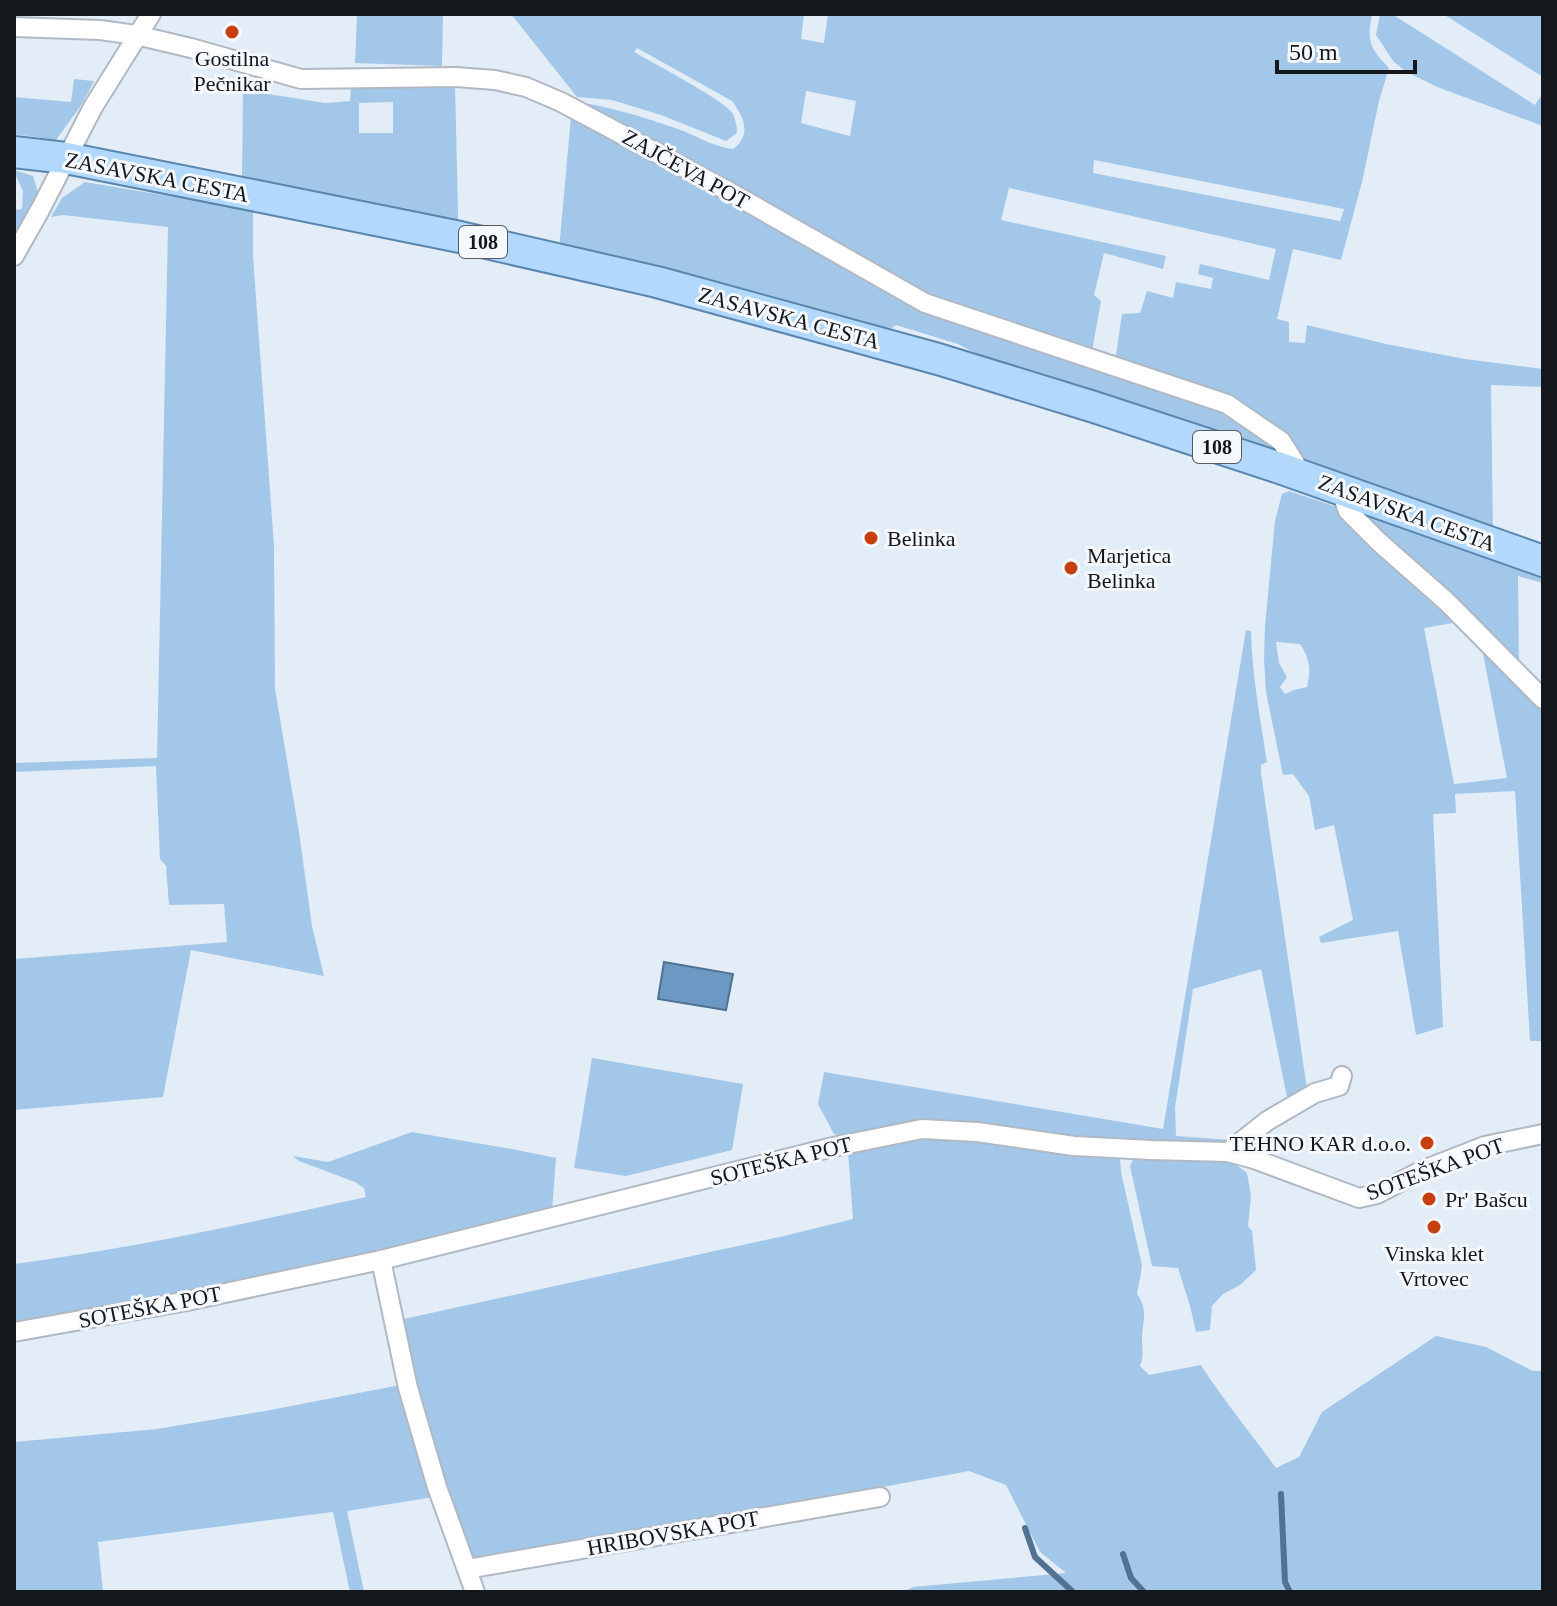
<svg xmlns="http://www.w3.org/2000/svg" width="1557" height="1606" font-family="'Times New Roman',serif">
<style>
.green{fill:#a3c7e9;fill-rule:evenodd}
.water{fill:#6b99c4;stroke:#517291;stroke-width:2}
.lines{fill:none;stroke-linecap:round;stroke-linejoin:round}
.stream{stroke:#517291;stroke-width:6}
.street-casing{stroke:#b0b9c3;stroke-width:22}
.primary-casing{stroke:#5a85ad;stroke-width:34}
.street{stroke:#fff;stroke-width:18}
.primary{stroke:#b2d9fd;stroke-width:30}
.poi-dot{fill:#c73f0d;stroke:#f5f9fd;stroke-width:3}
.labels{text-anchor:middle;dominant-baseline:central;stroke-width:6;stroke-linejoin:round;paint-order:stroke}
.shield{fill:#f5f9fd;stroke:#585b5f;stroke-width:2}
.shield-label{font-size:20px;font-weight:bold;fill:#14171b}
.poi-label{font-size:22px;fill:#14171b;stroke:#f5f9fd;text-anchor:start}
.street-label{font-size:22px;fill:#14171b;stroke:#f5f9fd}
</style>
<rect width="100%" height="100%" fill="#e3edf7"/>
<g class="green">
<path d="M 357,14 L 443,14 L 442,66 L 355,63 Z"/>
<path d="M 511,14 L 804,14 L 801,39 L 824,43 L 828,14 L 1372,14 C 1367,42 1369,47 1389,68 L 1379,101 L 1362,182 L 1341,260 L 1293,249 L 1277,319 L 1289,322 L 1289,342 L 1305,343 L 1307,325 L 1386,344 L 1465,359 L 1543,369 L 1543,387 L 1491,385 L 1493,532 L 1348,479 L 1304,459 L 1293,446 L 1120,359 L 1116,355 L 1122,314 L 1140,313 L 1147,291 L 1173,298 L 1176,282 L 1211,289 L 1213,278 L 1198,274 L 1200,264 L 1269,280 L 1276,249 L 1009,188 L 1001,220 L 1166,256 L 1163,269 L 1104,253 L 1094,295 L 1101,301 L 1092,351 L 935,301 L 582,108 L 584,103 C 619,109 653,120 686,132 C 702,139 716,147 733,149 C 752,135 744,117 732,101 L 637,48 L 634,52 C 651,62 726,101 733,114 C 736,120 737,127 737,133 L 726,141 L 661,115 L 612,100 L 577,97 ZM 806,91 L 856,101 L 850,136 L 801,123 ZM 1094,160 L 1344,209 L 1344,210 L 1340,221 L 1093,173 Z"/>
<path d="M 1380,14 L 1392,14 L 1535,105 L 1543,93 L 1543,126 L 1437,87 L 1405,71 L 1393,61 L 1376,35 Z"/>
<path d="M 1443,14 L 1543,14 L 1543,77 Z"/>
<path d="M 74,79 L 94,81 L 82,104 L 56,140 L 14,134 L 14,97 L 71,102 Z"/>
<path d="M 455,85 L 458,210 L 458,221 L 455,226 L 242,179 L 243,90 L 325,103 L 350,101 L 351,88 ZM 393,102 L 393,133 L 359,133 L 359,103 Z"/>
<path d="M 571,116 L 597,126 L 878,286 L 1219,406 L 1273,445 L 1275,450 L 1269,452 L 973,356 L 973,352 L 958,344 L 896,325 L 892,328 L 857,324 L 559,250 Z"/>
<path d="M 14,170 L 33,176 L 38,192 L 33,204 L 14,235 L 14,210 L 22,209 L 23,191 L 16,176 L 14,176 Z"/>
<path d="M 85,182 L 253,210 L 253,256 L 274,546 L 275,689 L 299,832 L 312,926 L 324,976 L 191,950 L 163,1097 L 14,1110 L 14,959 L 227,942 L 224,904 L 169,905 L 166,866 L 160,859 L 156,766 L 14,772 L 14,763 L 157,758 L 168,227 L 63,215 L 51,217 L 62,198 Z"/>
<path d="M 1289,491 L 1337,507 L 1432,596 L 1458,622 L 1424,628 L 1454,784 L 1507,778 L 1481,643 L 1543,706 L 1543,1041 L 1530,1041 L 1515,791 L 1455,794 L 1456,813 L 1433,814 L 1443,1027 L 1416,1035 L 1398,931 L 1321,943 L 1319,937 L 1353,920 L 1334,825 L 1315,830 L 1309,796 L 1293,774 L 1283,775 L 1266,692 L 1264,659 L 1265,626 L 1275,521 L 1282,494 ZM 1276,642 L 1300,644 C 1310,659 1311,669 1307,687 L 1294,690 L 1285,694 L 1280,687 L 1287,677 L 1279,663 Z"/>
<path d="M 1362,511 L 1543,572 L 1543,583 L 1518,576 L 1519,668 L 1362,517 Z"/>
<path d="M 1246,630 L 1251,631 C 1252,675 1260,718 1267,762 L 1261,765 L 1261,773 L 1307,1089 L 1288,1102 L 1261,969 L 1193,989 L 1175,1108 L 1176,1136 L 1231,1140 C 1234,1131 1240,1129 1250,1128 L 1223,1147 L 1138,1145 L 1008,1131 L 851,1140 L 834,1134 L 818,1104 L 824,1072 L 1163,1129 Z"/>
<path d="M 592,1058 L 743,1084 L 732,1150 L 626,1176 L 574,1168 Z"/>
<path d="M 412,1132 L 512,1149 L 556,1158 L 552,1211 L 413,1246 L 231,1285 L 14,1324 L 14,1264 C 133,1248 249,1223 366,1197 L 364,1188 L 355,1182 L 299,1161 L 293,1156 L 328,1162 Z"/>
<path d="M 926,1138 L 966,1139 L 1028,1149 L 1091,1156 L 1120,1157 L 1121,1172 L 1141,1261 L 1142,1267 L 1137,1294 C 1149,1311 1142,1321 1142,1339 C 1142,1349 1144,1356 1140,1366 L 1149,1375 L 1201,1365 C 1224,1401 1251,1433 1276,1468 L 1299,1457 L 1322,1412 L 1436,1336 L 1486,1347 L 1533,1371 L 1543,1371 L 1543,1592 L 903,1592 L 913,1587 L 1066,1573 L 1040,1552 L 1006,1485 L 969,1471 L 476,1562 L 466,1553 L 433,1457 L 399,1320 L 784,1236 L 853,1219 L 848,1151 Z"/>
<path d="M 1138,1158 L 1231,1161 L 1247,1173 L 1251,1196 L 1248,1226 L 1252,1231 L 1256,1270 L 1240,1285 L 1223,1294 L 1212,1306 L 1210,1330 L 1196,1332 L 1190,1306 L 1178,1268 L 1152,1266 L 1130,1166 L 1133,1160 Z"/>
<path d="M 400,1385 L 434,1497 L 347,1511 L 364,1592 L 350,1592 L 333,1512 L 98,1542 L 103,1592 L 14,1592 L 14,1442 L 157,1429 L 265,1411 Z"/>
</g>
<path class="water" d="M 664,962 L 733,974 L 726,1010 L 658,999 Z"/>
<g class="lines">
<g class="stream">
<path d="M 1281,1494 L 1285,1582 L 1290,1592"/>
<path d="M 1025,1528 L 1035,1557 L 1073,1592"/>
<path d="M 1123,1554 L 1131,1578 L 1144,1592"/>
</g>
<g class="street-casing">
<g id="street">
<path d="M 14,27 L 100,30 L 136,35 L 191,48 L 301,79 L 456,77 L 495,80 L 526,87 L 561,102 L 728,191 L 925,303 L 1227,404 L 1281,441 L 1302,474"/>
<path d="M 14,256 L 40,210 L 93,107 L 151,14"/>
<path d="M 1340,489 L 1348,511 L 1379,542 L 1447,602 L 1543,699"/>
<path d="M 1228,1152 L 1267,1121 L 1315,1093 L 1339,1086 L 1342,1076"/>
<path d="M 381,1260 L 408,1388 L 437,1487 L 475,1592"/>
<path d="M 14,1332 L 187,1301 L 381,1260 L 833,1147 L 922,1129 L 977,1132 L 1074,1146 L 1151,1150 L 1228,1152 L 1254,1159 L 1359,1198 L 1377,1194 L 1421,1171 L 1485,1146 L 1543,1134"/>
<path d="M 467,1569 L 880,1497"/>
</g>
</g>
<g class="primary-casing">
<path id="primary" d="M 14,152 L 66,158 L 262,197 L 460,237 L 657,282 L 938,359 L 1094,407 L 1277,467 L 1543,561"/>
</g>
<use href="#street" class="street"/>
<use href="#primary" class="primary"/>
</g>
<g class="poi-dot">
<circle cx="232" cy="32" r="8"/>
<circle cx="871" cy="538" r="8"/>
<circle cx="1071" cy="568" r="8"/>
<circle cx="1427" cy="1143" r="8"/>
<circle cx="1429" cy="1199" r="8"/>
<circle cx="1434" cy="1227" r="8"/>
</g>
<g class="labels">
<g class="shield">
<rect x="459" y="226" width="48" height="32" rx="6"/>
<rect x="1193" y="431" width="48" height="32" rx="6"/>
</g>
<g class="shield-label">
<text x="483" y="242">108</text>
<text x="1217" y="447">108</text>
</g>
<g class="poi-label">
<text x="232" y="58" text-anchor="middle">Gostilna<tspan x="232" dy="25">Pečnikar</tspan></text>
<text x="887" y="538">Belinka</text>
<text x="1087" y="555">Marjetica<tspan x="1087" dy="25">Belinka</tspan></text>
<text x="1411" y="1143" text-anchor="end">TEHNO KAR d.o.o.</text>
<text x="1445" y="1199">Pr' Bašcu</text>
<text x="1434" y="1253" text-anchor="middle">Vinska klet<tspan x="1434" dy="25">Vrtovec</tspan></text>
</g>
<g class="street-label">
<text transform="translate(686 169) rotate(29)">ZAJČEVA POT</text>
<text transform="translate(157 177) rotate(11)">ZASAVSKA CESTA</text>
<text transform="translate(789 318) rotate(15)">ZASAVSKA CESTA</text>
<text transform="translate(1407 513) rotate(20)">ZASAVSKA CESTA</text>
<text transform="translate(781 1161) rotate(-14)">SOTEŠKA POT</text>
<text transform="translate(1435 1169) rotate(-20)">SOTEŠKA POT</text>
<text transform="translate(150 1307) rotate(-11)">SOTEŠKA POT</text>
<text transform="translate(673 1533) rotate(-10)">HRIBOVSKA POT</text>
</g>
</g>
<rect width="1557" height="1606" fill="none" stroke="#14171b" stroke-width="32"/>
<path d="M1277 60v12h138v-12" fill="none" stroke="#14171b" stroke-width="4"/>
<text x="1289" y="60" font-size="24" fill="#14171b" stroke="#f5f9fd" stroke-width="6" paint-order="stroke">50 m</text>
</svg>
